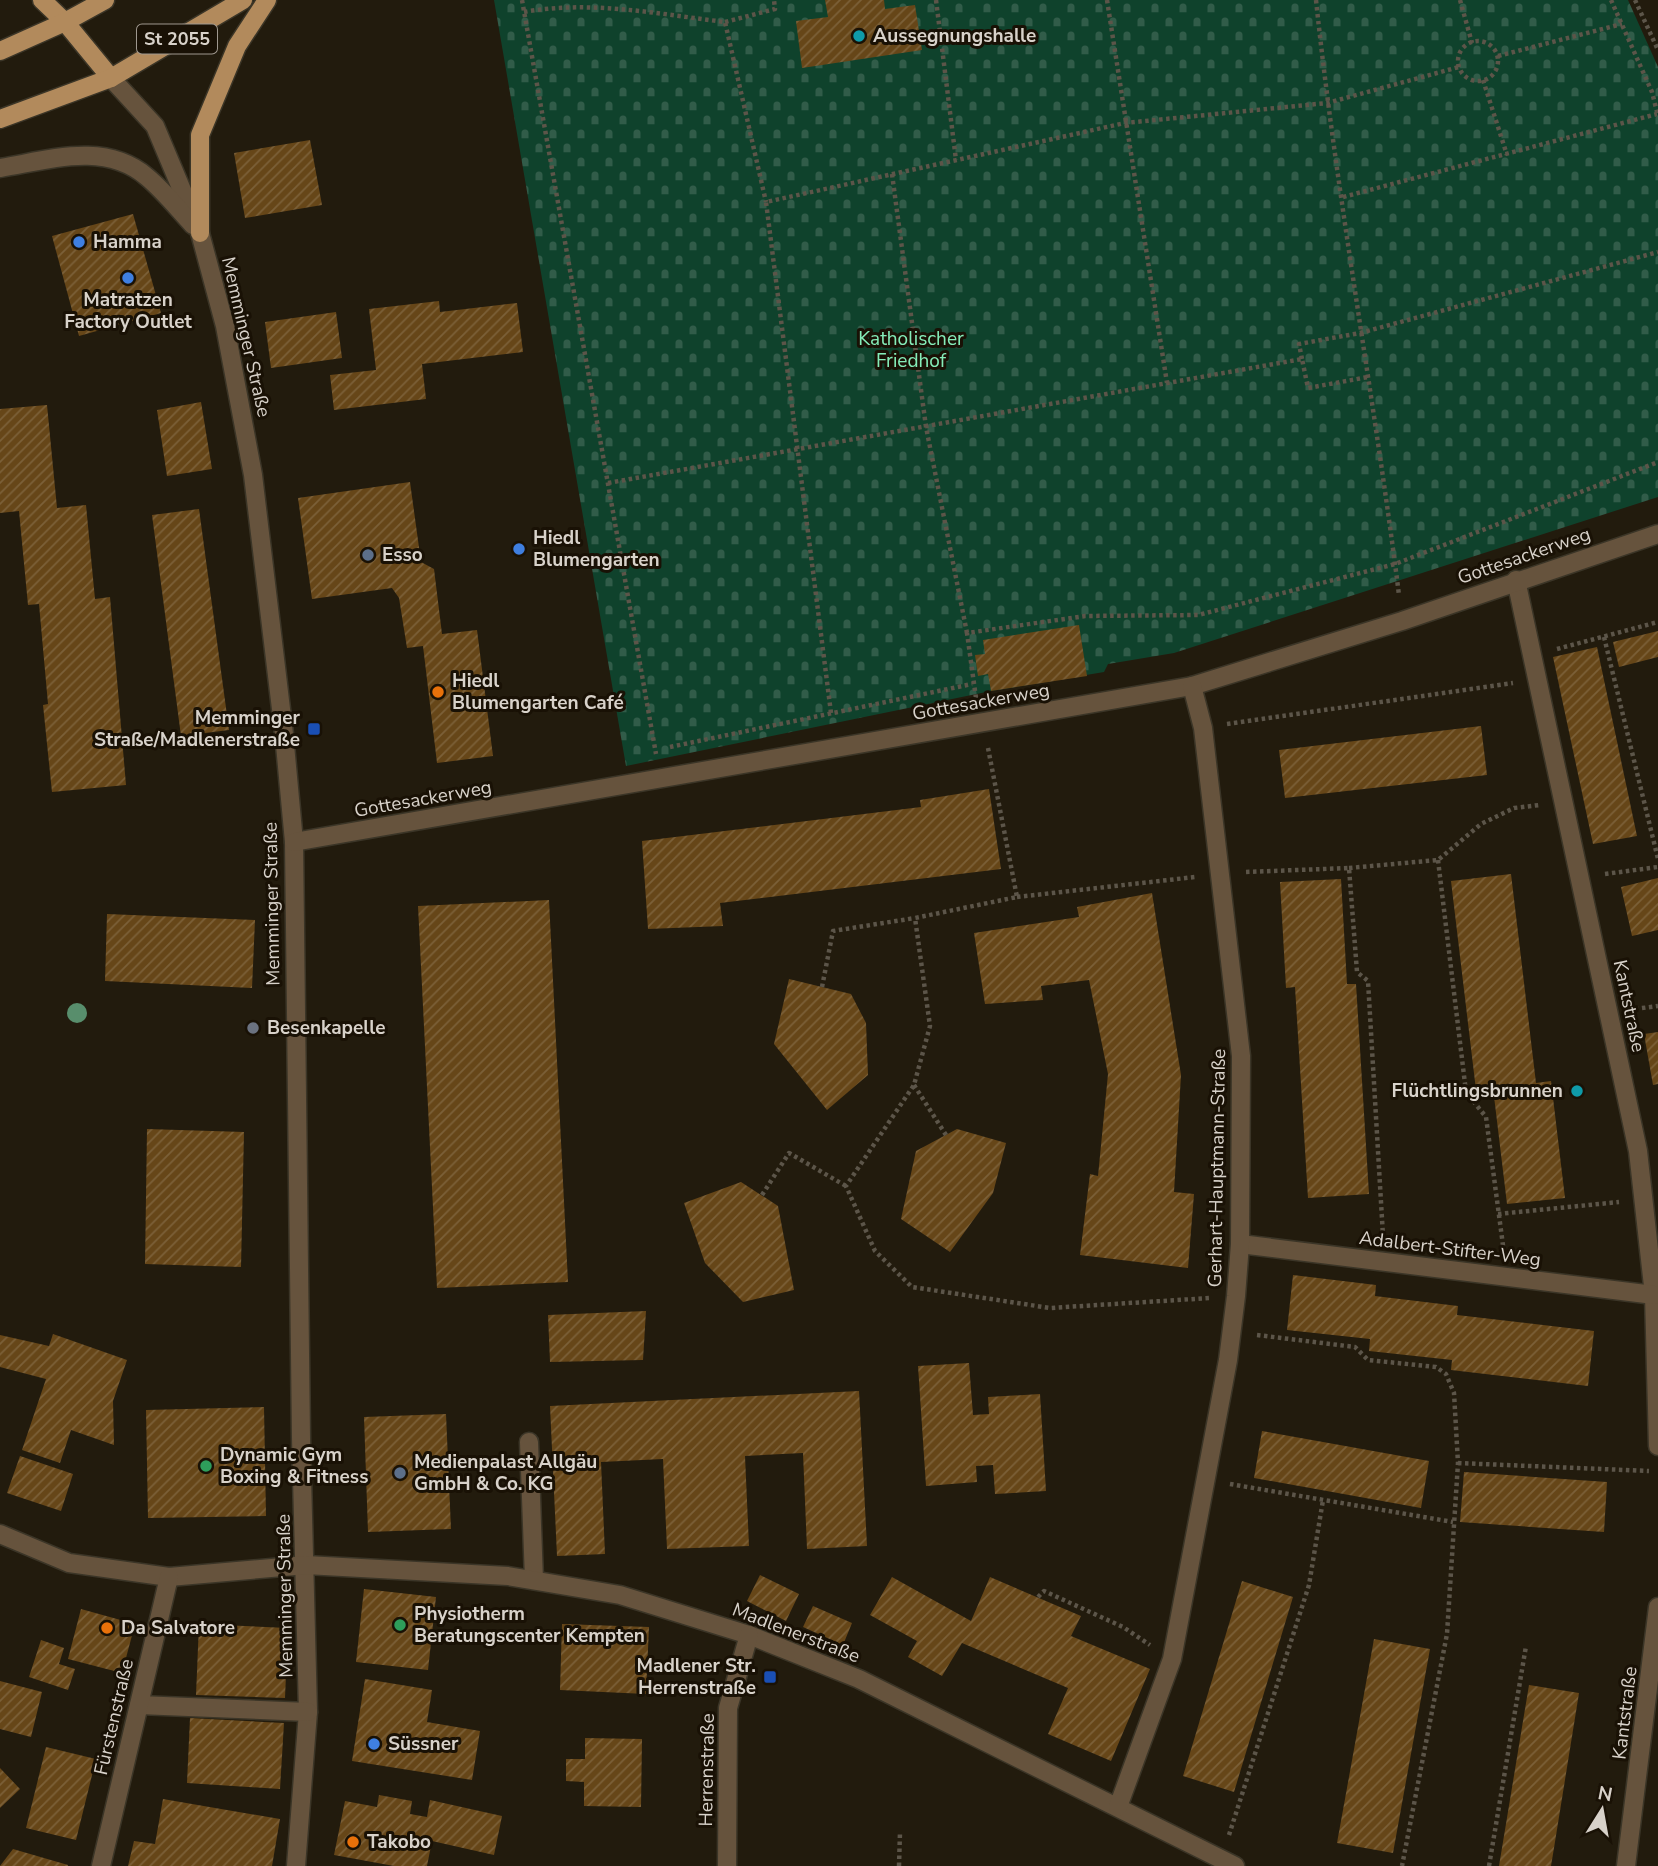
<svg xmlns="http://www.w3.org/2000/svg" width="1658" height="1866" font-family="'Nunito Sans',sans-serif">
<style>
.cemetery{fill:url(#cemetery-stones)}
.building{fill:url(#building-hatch)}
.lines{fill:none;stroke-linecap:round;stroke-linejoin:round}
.minor-casing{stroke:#3b3527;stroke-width:21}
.major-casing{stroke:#3b3527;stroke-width:21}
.path{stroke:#5c5549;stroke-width:4.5;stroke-dasharray:3.5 3.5;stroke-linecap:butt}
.minor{stroke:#66533d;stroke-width:18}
.major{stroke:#b28a5c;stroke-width:18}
.tree{fill:#588e6c}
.culture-dot{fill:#0f9aa8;stroke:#191105;stroke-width:2.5}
.shop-dot{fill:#3f7fe0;stroke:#191105;stroke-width:2.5}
.service-dot{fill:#5c6f8a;stroke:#191105;stroke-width:2.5}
.food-dot{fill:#e8710a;stroke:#191105;stroke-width:2.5}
.transit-dot{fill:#1a4fb4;stroke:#191105;stroke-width:2.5}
.worship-dot{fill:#6b7280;stroke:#191105;stroke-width:2.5}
.leisure-dot{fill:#2e9e5b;stroke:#191105;stroke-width:2.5}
.labels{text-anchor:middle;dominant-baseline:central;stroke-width:6;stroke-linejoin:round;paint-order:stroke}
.shield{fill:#191105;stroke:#9f988f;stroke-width:2}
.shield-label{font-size:18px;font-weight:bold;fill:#d8d2ca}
.poi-label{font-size:19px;font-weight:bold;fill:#d8d2ca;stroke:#191105;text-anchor:start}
.street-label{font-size:19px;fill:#d8d2ca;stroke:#191105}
.park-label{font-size:19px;fill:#85edb9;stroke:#191105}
</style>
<defs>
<pattern id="cemetery-stones" width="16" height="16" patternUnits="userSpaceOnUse" patternTransform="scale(1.75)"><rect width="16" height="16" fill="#0f422c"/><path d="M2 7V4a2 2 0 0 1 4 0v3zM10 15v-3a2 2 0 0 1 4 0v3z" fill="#315c49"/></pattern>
<pattern id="building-hatch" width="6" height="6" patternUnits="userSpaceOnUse" patternTransform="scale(1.75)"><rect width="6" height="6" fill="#664618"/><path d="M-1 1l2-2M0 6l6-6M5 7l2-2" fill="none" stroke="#7b6038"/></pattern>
</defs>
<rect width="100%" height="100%" fill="#221b0d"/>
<path class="cemetery" d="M 494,0 L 1628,0 L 1658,67 L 1658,497 L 1174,653 L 1108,664 L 1104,672 L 991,691 L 626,766 Z"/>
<g class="building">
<path d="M 825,0 L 884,0 L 885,9 L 915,5 L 922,50 L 802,68 L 796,21 L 828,17 Z"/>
<path d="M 310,140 L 322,205 L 245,218 L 234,153 Z"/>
<path d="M 133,214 L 161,313 L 79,336 L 52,236 Z"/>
<path d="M 439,301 L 440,312 L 517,303 L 523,352 L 422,364 L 426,399 L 334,410 L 330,375 L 376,370 L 369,309 Z"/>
<path d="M 336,312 L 342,358 L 271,368 L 265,322 Z"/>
<path d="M 201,402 L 212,469 L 167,476 L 157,410 Z"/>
<path d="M 47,405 L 57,508 L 86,505 L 95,599 L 110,597 L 126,785 L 52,792 L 43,705 L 48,704 L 39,604 L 28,605 L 19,511 L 0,513 L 0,409 Z"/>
<path d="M 410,482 L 421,562 L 434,569 L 442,634 L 477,630 L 493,756 L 437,763 L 423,646 L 407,648 L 399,598 L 392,588 L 312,599 L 298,498 Z"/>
<path d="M 199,509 L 229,730 L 181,736 L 152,515 Z"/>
<path d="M 1079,625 L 1087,676 L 991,691 L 988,674 L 978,676 L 975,655 L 985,654 L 983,640 Z"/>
<path d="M 1658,631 L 1658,657 L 1619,667 L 1613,642 Z"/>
<path d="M 1597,647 L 1637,836 L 1593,844 L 1553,657 Z"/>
<path d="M 1481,726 L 1487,775 L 1285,798 L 1279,750 Z"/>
<path d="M 989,789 L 1001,869 L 720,903 L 723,926 L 648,929 L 642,841 L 921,807 L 920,800 Z"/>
<path d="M 1511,874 L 1536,1083 L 1551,1081 L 1565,1198 L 1507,1204 L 1493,1088 L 1476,1090 L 1451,881 Z"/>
<path d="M 1658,878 L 1658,930 L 1632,936 L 1621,887 Z"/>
<path d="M 1341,879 L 1347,984 L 1356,984 L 1369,1194 L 1308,1198 L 1295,987 L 1286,988 L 1280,882 Z"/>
<path d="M 1152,893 L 1181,1075 L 1174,1192 L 1194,1194 L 1188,1268 L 1080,1255 L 1090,1174 L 1098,1176 L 1108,1074 L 1089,980 L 1041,986 L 1043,1000 L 985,1004 L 974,933 L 1079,917 L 1077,907 Z"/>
<path d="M 549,900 L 568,1282 L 437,1288 L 418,906 Z"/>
<path d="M 107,914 L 255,920 L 252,988 L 105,981 Z"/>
<path d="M 789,979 L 851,994 L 866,1023 L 868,1075 L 827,1110 L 774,1044 Z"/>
<path d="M 1658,1032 L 1658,1084 L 1653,1085 L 1644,1034 Z"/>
<path d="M 147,1129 L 244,1132 L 241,1267 L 145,1264 Z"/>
<path d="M 957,1129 L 1006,1143 L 993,1193 L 950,1252 L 901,1219 L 916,1151 Z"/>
<path d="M 741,1182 L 778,1206 L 794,1290 L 743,1302 L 705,1263 L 684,1203 Z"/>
<path d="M 1293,1275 L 1376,1285 L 1375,1296 L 1458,1306 L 1457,1315 L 1594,1331 L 1588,1386 L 1451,1370 L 1452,1360 L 1369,1351 L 1370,1339 L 1287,1330 Z"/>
<path d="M 646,1311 L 643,1360 L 550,1362 L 548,1315 Z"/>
<path d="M 53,1334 L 127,1360 L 113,1401 L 114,1445 L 71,1430 L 60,1463 L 22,1450 L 46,1379 L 0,1367 L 0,1335 L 49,1346 Z"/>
<path d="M 969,1363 L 973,1415 L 989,1414 L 988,1397 L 1040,1394 L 1046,1491 L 995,1494 L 993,1465 L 976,1466 L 977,1482 L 926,1486 L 918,1366 Z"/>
<path d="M 859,1391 L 867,1546 L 807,1549 L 803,1453 L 745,1456 L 749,1546 L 667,1549 L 663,1459 L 601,1462 L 605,1554 L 557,1556 L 550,1406 Z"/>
<path d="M 264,1407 L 266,1516 L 148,1518 L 146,1410 Z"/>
<path d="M 446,1414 L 451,1529 L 368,1532 L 364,1417 Z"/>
<path d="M 1262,1431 L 1429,1461 L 1421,1508 L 1254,1478 Z"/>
<path d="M 20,1456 L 73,1474 L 61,1511 L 7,1493 Z"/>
<path d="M 1464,1472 L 1607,1482 L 1604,1532 L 1460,1522 Z"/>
<path d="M 760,1575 L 799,1594 L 786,1621 L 747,1601 Z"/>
<path d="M 892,1577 L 971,1621 L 990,1577 L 1081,1616 L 1071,1636 L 1150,1669 L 1111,1761 L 1048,1734 L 1068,1688 L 962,1643 L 942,1676 L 908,1657 L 917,1641 L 870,1615 Z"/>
<path d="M 1242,1581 L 1293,1597 L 1234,1792 L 1183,1776 Z"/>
<path d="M 364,1589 L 436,1597 L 428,1670 L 356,1662 Z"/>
<path d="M 813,1606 L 852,1623 L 843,1645 L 803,1627 Z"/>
<path d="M 81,1609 L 135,1624 L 122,1673 L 68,1659 Z"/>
<path d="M 199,1624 L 288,1628 L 285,1698 L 196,1695 Z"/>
<path d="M 562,1624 L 649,1627 L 646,1694 L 560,1690 Z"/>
<path d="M 1374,1639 L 1430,1649 L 1393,1853 L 1337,1843 Z"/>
<path d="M 41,1640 L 64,1648 L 59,1664 L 75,1669 L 68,1690 L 29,1677 Z"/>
<path d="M 365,1679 L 432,1690 L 427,1722 L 480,1731 L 472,1780 L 352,1761 Z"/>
<path d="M 0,1681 L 42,1692 L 31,1737 L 0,1729 Z"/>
<path d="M 1529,1685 L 1579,1693 L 1554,1848 L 1551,1866 L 1499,1866 Z"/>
<path d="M 190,1718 L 284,1723 L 280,1789 L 187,1783 Z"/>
<path d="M 585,1738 L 642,1739 L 641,1807 L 584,1806 L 584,1782 L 566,1781 L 566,1759 L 585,1759 Z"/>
<path d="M 46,1747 L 96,1759 L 76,1840 L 26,1828 Z"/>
<path d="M 0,1768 L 20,1789 L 0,1808 Z"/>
<path d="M 379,1795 L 412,1801 L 410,1814 L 427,1817 L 430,1800 L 502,1816 L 494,1855 L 432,1841 L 427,1866 L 394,1866 L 334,1855 L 345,1801 L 377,1807 Z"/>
<path d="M 163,1799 L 280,1819 L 272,1866 L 128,1866 L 134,1841 L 155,1844 Z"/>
<path d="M 13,1849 L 68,1865 L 68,1866 L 0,1866 Z"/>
</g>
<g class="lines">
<g class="minor-casing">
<g id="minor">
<path d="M 111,78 L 155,126 L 200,233 L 225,326 L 253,475 L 284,734 L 294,842 L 301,1438 L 308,1712 L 296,1866"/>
<path d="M 0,168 C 49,160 105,141 147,177 C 164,191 178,209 193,225"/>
<path d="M 1516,580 L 1638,1151 L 1654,1295 L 1658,1446"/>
<path d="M 294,842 L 1192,686 L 1402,621 L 1658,534"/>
<path d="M 1240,1244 L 1654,1295"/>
<path d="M 529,1442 L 534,1580"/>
<path d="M 0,1534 L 69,1563 L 169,1577 L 306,1565 L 508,1576 L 620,1595 L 749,1635 L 859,1679 L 1235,1866"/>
<path d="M 139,1705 L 308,1712"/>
<path d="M 1118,1807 L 1172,1659 L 1228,1360 L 1236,1296 L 1240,1244 L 1241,1056 L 1203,728 L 1192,686"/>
<path d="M 101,1866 L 169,1577"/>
<path d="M 727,1866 L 728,1708 L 749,1635"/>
<path d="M 1626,1866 L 1658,1607"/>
</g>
</g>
<g class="major-casing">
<g id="major">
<path d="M 42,0 L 65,22 L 111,78"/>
<path d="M 0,51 L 65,22 L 105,0"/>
<path d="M 0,119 L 111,78 L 243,0"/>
<path d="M 200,233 L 200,135 L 237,46 L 267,0"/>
</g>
</g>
<g class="path">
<path d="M 522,0 L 656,754"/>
<path d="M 936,0 L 956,160"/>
<path d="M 1107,0 L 1167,383"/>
<path d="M 1316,0 C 1337,199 1374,396 1399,595"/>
<path d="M 1460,0 L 1472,43"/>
<path d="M 1611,0 L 1652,92 L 1658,116"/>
<path d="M 1635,0 L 1658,50"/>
<path d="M 524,12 C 591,0 658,14 725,22 L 766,202"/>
<path d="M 725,22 L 775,9 L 774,0"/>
<circle cx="1478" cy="61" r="20"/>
<path d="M 1498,56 L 1622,24"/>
<path d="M 1483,80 L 1507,155"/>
<path d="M 892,174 L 926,427 L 967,633"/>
<path d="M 1343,197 L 1657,114"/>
<path d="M 1302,359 L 1299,344 L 1360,333 L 1658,252"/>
<path d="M 608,483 L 1302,359 L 1308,388 L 1368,377"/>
<path d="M 1604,637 L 1658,859"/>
<path d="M 1557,649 L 1658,622"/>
<path d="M 976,698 L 967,633 L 1085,616 L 1198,615 L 1395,564 L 1658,462"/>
<path d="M 831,713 L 766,202 L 1125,123 L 1327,103 L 1459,67"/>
<path d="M 1227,724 L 1513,683"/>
<path d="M 670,747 L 972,684"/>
<path d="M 988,748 L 1017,897 L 915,918 L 930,1026 L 914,1085 L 846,1186 L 875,1251 L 912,1287 L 1050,1308 L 1210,1298"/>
<path d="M 1438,860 L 1466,1092 L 1486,1117 L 1504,1253"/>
<path d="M 1349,868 L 1438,860 L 1481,824 L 1514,808 L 1540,805"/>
<path d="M 1246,872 L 1349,868 L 1357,972 L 1368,981 L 1383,1236"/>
<path d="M 1605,874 L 1658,867"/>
<path d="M 1017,897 L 1195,877"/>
<path d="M 822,987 L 833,931 L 915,918"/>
<path d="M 1635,1009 L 1658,1006"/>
<path d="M 914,1085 L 946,1135"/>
<path d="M 762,1195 L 789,1153 L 846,1186"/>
<path d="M 1498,1214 L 1619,1202"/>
<path d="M 1257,1335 L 1355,1347 L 1368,1360 L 1436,1367 L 1446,1374 L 1454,1393 L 1458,1463 L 1447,1634 L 1402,1866"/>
<path d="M 1458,1463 L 1649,1471"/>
<path d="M 1230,1484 L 1453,1522"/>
<path d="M 1038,1597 L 1044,1591 L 1123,1627 L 1150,1645"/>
<path d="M 1229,1835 L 1309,1585 L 1323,1500"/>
<path d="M 899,1866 L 900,1832"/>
<path d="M 1489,1866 L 1526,1646"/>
</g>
<use href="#minor" class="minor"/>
<use href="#major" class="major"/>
</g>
<circle class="tree" cx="77" cy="1013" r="10"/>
<g class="culture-dot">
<circle cx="859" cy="36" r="7"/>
<circle cx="1577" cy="1091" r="7"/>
</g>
<g class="shop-dot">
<circle cx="79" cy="242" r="7"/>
<circle cx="128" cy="278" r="7"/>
<circle cx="519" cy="549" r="7"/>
<circle cx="374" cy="1744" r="7"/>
</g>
<g class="service-dot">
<circle cx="368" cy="555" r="7"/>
<circle cx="400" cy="1473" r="7"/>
</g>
<g class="food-dot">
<circle cx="438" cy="692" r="7"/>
<circle cx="107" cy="1628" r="7"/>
<circle cx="353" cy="1842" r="7"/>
</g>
<g class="transit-dot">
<rect x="307" y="722" width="14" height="14" rx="3.5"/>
<rect x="763" y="1670" width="14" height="14" rx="3.5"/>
</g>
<circle class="worship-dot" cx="253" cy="1028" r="7"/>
<g class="leisure-dot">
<circle cx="206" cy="1466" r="7"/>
<circle cx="400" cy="1625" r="7"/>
</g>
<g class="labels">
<rect class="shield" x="137" y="24.5" width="80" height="29" rx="5"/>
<g class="shield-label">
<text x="177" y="39">St 2055</text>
</g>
<g class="poi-label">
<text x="873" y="36">Aussegnungshalle</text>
<text x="93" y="242">Hamma</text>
<text x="128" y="300" text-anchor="middle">Matratzen<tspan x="128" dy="22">Factory Outlet</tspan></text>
<text x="533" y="538">Hiedl<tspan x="533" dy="22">Blumengarten</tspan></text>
<text x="382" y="555">Esso</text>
<text x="452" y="681">Hiedl<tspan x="452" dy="22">Blumengarten Café</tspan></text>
<text x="300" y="718" text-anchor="end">Memminger<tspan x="300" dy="22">Straße/Madlenerstraße</tspan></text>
<text x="267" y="1028">Besenkapelle</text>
<text x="1563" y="1091" text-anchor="end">Flüchtlingsbrunnen</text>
<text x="220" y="1455">Dynamic Gym<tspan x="220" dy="22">Boxing &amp; Fitness</tspan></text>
<text x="414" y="1462">Medienpalast Allgäu<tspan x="414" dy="22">GmbH &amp; Co. KG</tspan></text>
<text x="414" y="1614">Physiotherm<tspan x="414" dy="22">Beratungscenter Kempten</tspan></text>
<text x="121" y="1628">Da Salvatore</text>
<text x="756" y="1666" text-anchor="end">Madlener Str.<tspan x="756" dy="22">Herrenstraße</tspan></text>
<text x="388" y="1744">Süssner</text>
<text x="367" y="1842">Takobo</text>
</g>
<g class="street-label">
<text transform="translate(246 337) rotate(77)">Memminger Straße</text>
<text transform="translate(1524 556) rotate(-19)">Gottesackerweg</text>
<text transform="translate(981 702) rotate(-10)">Gottesackerweg</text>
<text transform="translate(423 799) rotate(-10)">Gottesackerweg</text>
<text transform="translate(272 904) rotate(-91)">Memminger Straße</text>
<text transform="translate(1629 1006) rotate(78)">Kantstraße</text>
<text transform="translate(1217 1168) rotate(-89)">Gerhart-Hauptmann-Straße</text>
<text transform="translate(1450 1249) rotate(7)">Adalbert-Stifter-Weg</text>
<text transform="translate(285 1596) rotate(-91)">Memminger Straße</text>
<text transform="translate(796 1633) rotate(21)">Madlenerstraße</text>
<text transform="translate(1625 1713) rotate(-83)">Kantstraße</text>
<text transform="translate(114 1717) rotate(-77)">Fürstenstraße</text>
<text transform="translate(707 1770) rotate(-89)">Herrenstraße</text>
</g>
<g class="park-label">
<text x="911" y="339">Katholischer<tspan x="911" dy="22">Friedhof</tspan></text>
</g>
</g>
<g transform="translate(1602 1810) rotate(11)" stroke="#191105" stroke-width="5" paint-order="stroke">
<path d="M0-5L12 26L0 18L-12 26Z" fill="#d8d2ca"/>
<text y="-10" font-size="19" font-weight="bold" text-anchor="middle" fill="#d8d2ca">N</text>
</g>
</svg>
